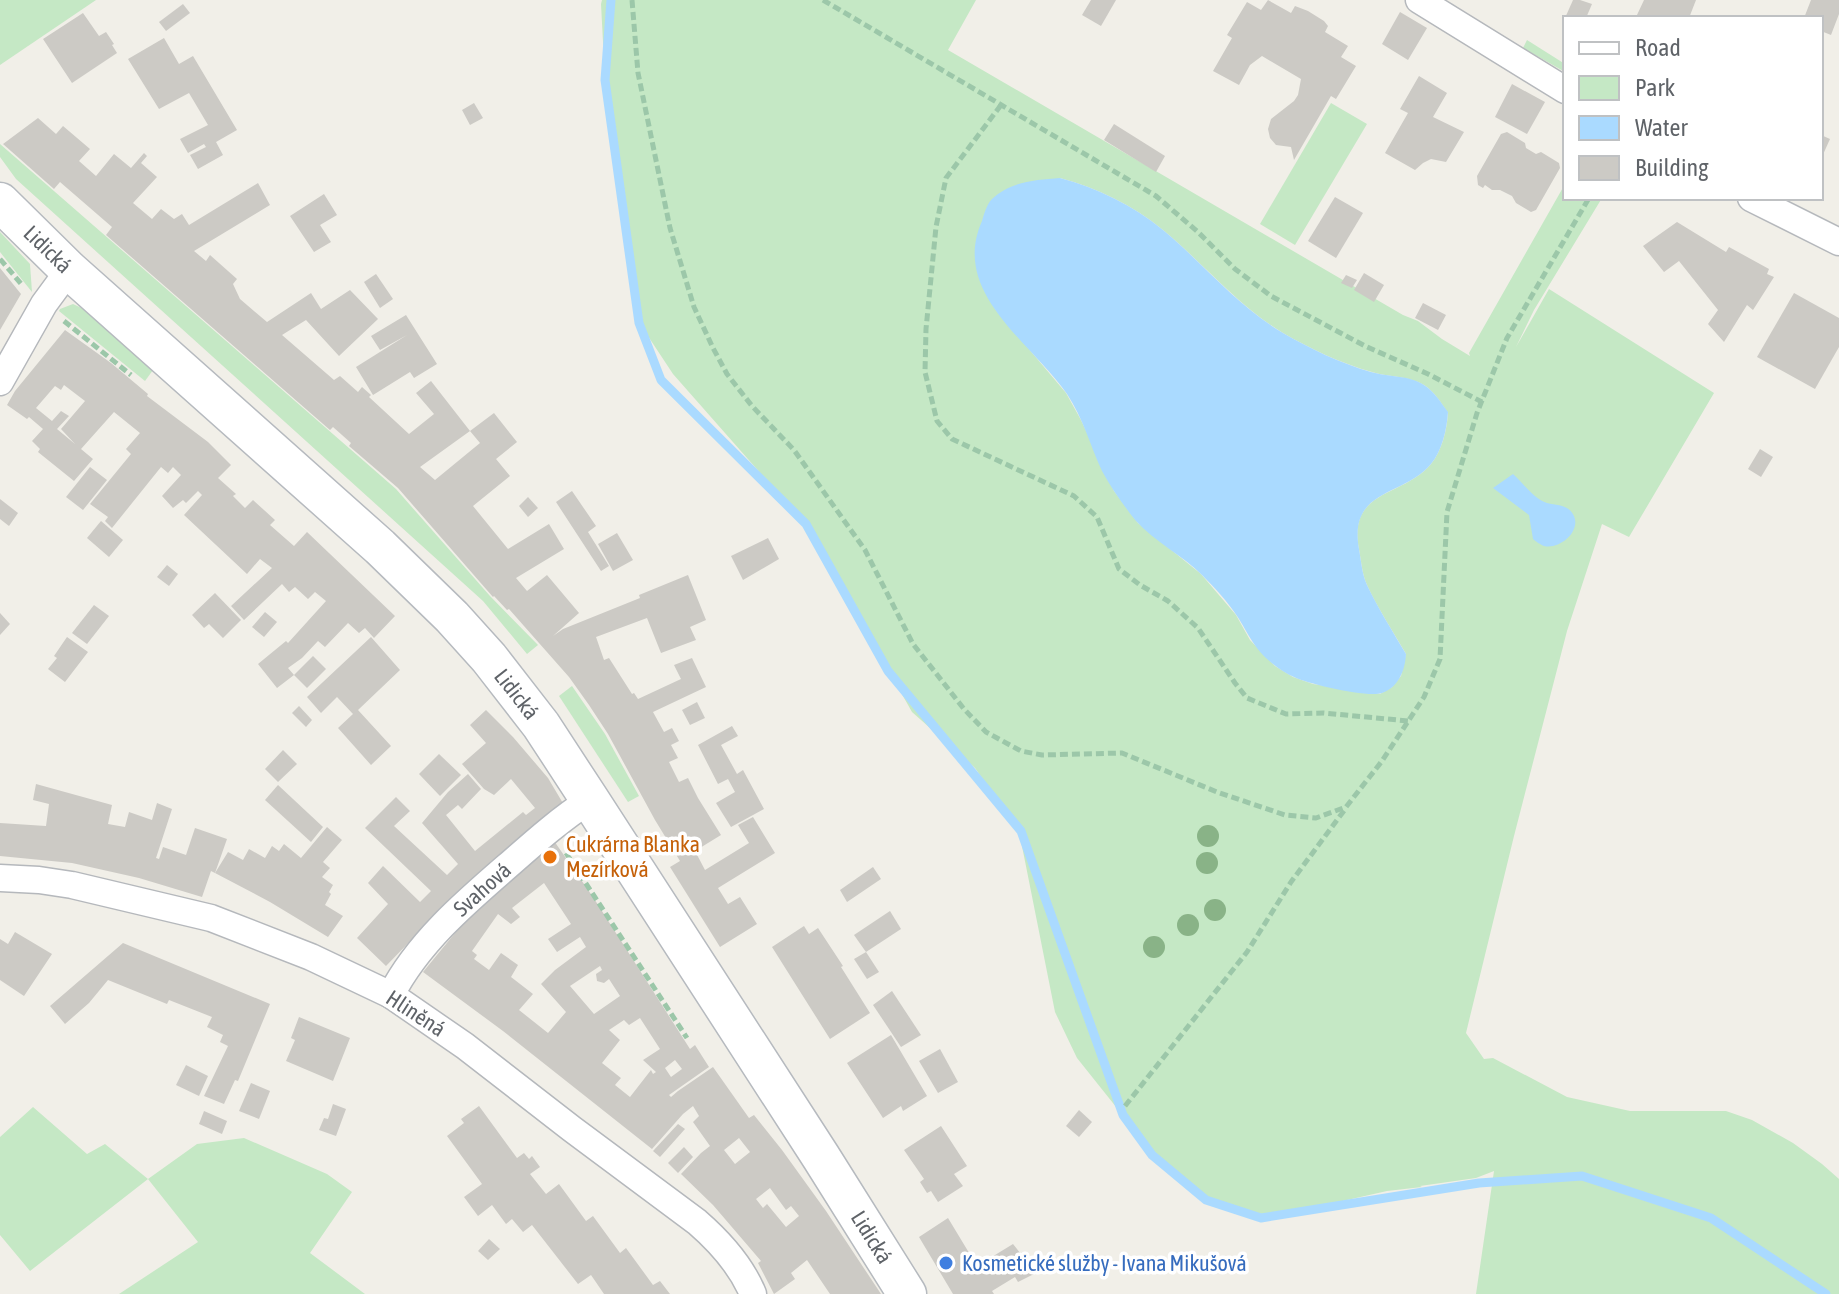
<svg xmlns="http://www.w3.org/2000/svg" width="1839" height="1294" font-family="'Asap Condensed',sans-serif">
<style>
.green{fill:#c5e8c5;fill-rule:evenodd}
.water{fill:#aadaff}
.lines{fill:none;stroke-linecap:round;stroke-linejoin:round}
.stream{stroke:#aadaff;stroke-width:9}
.building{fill:#cccac5;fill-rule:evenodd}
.street-casing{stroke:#b5b8bc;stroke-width:29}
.secondary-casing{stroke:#b6babf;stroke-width:41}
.path{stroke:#9cc7a9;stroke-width:5;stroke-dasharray:8 4;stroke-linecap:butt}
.street{stroke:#fff;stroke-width:26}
.secondary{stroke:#fff;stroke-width:38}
.tree{fill:#89b387}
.food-dot{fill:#e8710a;stroke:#fff;stroke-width:3}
.shop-dot{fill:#3f7fe0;stroke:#fff;stroke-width:3}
.labels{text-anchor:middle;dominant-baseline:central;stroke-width:7;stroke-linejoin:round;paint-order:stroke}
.street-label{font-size:22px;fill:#5f6368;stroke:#fff}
.food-label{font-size:22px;fill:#c56008;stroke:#fff;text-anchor:start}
.shop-label{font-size:22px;fill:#366cbe;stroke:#fff;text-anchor:start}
</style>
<rect width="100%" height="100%" fill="#f1efe8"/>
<g class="green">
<path d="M 0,0 L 96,0 L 0,65 Z"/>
<path d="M 602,0 L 976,0 L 948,50 L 1403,315 L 1418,321 L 1442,339 L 1470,356 L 1469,353 L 1565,184 L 1565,198 L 1602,198 L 1534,310 L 1516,347 L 1549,289 L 1714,393 L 1629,537 L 1602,524 L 1567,631 L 1514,836 L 1466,1033 L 1484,1059 L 1493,1058 L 1567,1097 L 1630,1111 L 1726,1111 L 1752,1120 L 1793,1143 L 1822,1164 L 1839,1179 L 1839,1294 L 1476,1294 L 1494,1171 L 1476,1178 L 1420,1186 L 1422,1187 L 1387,1191 L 1285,1214 L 1251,1216 L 1212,1203 L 1156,1157 L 1077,1058 L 1055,1012 L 1019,831 L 975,768 L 912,712 L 807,526 L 673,374 L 640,324 L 605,80 L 601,4 ZM 1060,178 C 1097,188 1133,205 1163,230 C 1204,264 1237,305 1283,333 C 1311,349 1340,363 1372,372 C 1389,377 1409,376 1424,385 C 1435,392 1441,403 1448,413 C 1447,429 1442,451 1431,464 C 1404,497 1347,489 1359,549 C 1361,560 1362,574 1367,585 C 1378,609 1393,631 1406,654 L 1401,676 L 1392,687 L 1380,694 L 1313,684 L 1293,677 L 1275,666 L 1250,640 L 1236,615 L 1201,574 L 1138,523 L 1114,491 L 1081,420 L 1066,393 L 995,309 Z"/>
<path d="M 1527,40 L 1565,64 L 1565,72 L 1523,48 Z"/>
<path d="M 1331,103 L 1367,124 L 1295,245 L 1260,224 Z"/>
<path d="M 0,144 L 396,489 L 490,596 L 538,645 L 527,654 L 483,601 L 16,179 L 0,157 Z"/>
<path d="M 0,232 L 30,264 L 32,292 L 0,252 Z"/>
<path d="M 73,304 L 88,311 L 153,370 L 145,381 L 59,311 L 60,309 Z"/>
<path d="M 572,686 L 605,734 L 639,796 L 628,802 L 559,696 Z"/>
<path d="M 33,1107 L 87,1154 L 105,1144 L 148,1179 L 197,1144 L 244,1138 L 327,1174 L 352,1192 L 310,1253 L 365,1294 L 119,1294 L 198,1242 L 148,1179 L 30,1271 L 0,1235 L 0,1137 Z"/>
</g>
<g class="water">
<path d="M 1060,178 C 1097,188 1133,205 1163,230 C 1204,264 1236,305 1283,333 C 1311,349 1340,363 1371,372 C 1388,377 1409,375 1424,385 C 1435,392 1441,403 1448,412 C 1447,429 1442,451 1431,464 C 1404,497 1348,488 1359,549 C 1361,560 1362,574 1367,585 C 1378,608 1393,632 1406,654 C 1405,670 1399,687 1382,693 C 1368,698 1308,684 1294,677 C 1287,674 1279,669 1273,664 C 1253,648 1250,636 1237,616 C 1228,602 1214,587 1202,575 C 1182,555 1155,542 1136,521 C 1124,506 1111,488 1102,471 C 1090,445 1083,418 1067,394 C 1031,342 950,293 982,221 C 984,214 987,204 992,199 C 1011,181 1036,180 1060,178 Z"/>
<path d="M 1513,474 C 1523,483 1534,499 1547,503 C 1558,506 1568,504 1574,516 C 1581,532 1559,550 1544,546 C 1541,545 1535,541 1533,539 L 1529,515 L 1493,488 Z"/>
</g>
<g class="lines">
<path class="stream" d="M 611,0 L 605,80 L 639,323 L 661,380 L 806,524 L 888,671 L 1021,831 L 1123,1115 L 1152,1155 L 1206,1200 L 1261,1218 L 1479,1183 L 1582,1176 L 1711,1218 L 1826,1294"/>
</g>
<g class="building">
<path d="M 1091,0 L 1116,0 L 1101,26 L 1082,15 Z"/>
<path d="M 1268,0 L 1291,13 L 1295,6 L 1308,11 L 1324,21 L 1328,26 L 1325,32 L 1348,46 L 1341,57 L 1356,66 L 1336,99 L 1331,96 L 1294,160 L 1291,147 L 1276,145 L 1270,138 L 1268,129 L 1271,119 L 1294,101 L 1298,95 L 1301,79 L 1262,56 L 1250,65 L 1239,85 L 1213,71 L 1232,38 L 1227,35 L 1247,2 L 1261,10 Z"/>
<path d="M 1573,0 L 1580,0 L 1592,4 L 1586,18 L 1565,18 Z"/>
<path d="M 1644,0 L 1696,0 L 1689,18 L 1644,18 L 1637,15 Z"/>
<path d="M 1811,0 L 1839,0 L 1839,14 L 1831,35 L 1821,31 L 1821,18 L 1804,18 Z"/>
<path d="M 183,4 L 190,13 L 166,31 L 159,22 Z"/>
<path d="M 1400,12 L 1427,28 L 1408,60 L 1382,44 Z"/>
<path d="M 83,13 L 99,36 L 106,32 L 114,44 L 112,45 L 117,53 L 72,83 L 43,39 Z"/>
<path d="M 164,38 L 179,64 L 193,56 L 237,130 L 216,142 L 223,155 L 198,169 L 190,155 L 206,147 L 204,144 L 188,153 L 180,139 L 208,125 L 189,93 L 159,109 L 128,59 Z"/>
<path d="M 1419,76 L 1447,93 L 1433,117 L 1464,132 L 1446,162 L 1431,159 L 1423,163 L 1415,170 L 1385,153 L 1408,113 L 1400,109 Z"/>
<path d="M 1512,84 L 1545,102 L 1527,134 L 1495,117 Z"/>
<path d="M 474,103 L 483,118 L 470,125 L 462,110 Z"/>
<path d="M 38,118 L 56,134 L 63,126 L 90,149 L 79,161 L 96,176 L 114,154 L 131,168 L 144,153 L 147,156 L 141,163 L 157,177 L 133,203 L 152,219 L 161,209 L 174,219 L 182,214 L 189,225 L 258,183 L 270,205 L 194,251 L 206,261 L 210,255 L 237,279 L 233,284 L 240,299 L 267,322 L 311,293 L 321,309 L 350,290 L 378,319 L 339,356 L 306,320 L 282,335 L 334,380 L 340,376 L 358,392 L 362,387 L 371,395 L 369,397 L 409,434 L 434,414 L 416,393 L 431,381 L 470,431 L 494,413 L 517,442 L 496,459 L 510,476 L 473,506 L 508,549 L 549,524 L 564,549 L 516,578 L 527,591 L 547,575 L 579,613 L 553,636 L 563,629 L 640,598 L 639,595 L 688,575 L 706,620 L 690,627 L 696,640 L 661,653 L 647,618 L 596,637 L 604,660 L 609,658 L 632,694 L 634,693 L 638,699 L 681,679 L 674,665 L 692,658 L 706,687 L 653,712 L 664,732 L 672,728 L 679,741 L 671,745 L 678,758 L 669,762 L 679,782 L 688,778 L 698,798 L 721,835 L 695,851 L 705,870 L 749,843 L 738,825 L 753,817 L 775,853 L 718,888 L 728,904 L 740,897 L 757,924 L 720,947 L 670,867 L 680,861 L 655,820 L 608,734 L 589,705 L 569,677 L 509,609 L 507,610 L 494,596 L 493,597 L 398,488 L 349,446 L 351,443 L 333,427 L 330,430 L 106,235 L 112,227 L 60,182 L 54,189 L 3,144 ZM 470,431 L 480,443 L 435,480 L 420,467 Z"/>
<path d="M 1114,124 L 1165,156 L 1156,172 L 1104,140 Z"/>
<path d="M 1507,132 L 1525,143 L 1526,148 L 1536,154 L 1541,152 L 1559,163 L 1560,168 L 1536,210 L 1531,212 L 1516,203 L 1512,196 L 1500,190 L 1492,190 L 1485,185 L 1483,188 L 1478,185 L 1477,176 L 1501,134 Z"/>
<path d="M 1821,135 L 1830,139 L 1821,159 Z"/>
<path d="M 324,194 L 337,215 L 320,225 L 331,242 L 314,252 L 290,216 Z"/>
<path d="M 1335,197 L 1363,213 L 1336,258 L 1308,241 Z"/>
<path d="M 1677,222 L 1726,252 L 1729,247 L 1769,269 L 1767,274 L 1774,277 L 1753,310 L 1747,305 L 1724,342 L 1708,324 L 1718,310 L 1679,261 L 1664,272 L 1643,246 Z"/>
<path d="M 0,268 L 21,294 L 0,330 Z"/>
<path d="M 1364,273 L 1384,285 L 1374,302 L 1354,290 Z"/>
<path d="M 376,274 L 393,299 L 380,308 L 364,282 Z"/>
<path d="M 1346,275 L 1357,280 L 1352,288 L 1341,283 Z"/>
<path d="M 1794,293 L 1839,318 L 1839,347 L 1815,389 L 1757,357 Z"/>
<path d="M 1423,303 L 1446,315 L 1438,330 L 1415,318 Z"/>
<path d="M 406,315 L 437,364 L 414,378 L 410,372 L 373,395 L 356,367 L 407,335 L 380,350 L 371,336 Z"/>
<path d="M 65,330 L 111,363 L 148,394 L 147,396 L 208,442 L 231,465 L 218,478 L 236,494 L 233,496 L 245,508 L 253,500 L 275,520 L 270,525 L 294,546 L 307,532 L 395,616 L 374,638 L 365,628 L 359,633 L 348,623 L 325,647 L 318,641 L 302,658 L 288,668 L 294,675 L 277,688 L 258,664 L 286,641 L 288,643 L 326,601 L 315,592 L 308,599 L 295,587 L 289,592 L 282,584 L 244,620 L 231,606 L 272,568 L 260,559 L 247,574 L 184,515 L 202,495 L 198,491 L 186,503 L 183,500 L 173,508 L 162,496 L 181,475 L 173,467 L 168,473 L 161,467 L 112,528 L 105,521 L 108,517 L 90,504 L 131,454 L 126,449 L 140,433 L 114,412 L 81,449 L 93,459 L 74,481 L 38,452 L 40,449 L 32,441 L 43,429 L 29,417 L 27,419 L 7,405 L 15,391 ZM 64,385 L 85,401 L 61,429 L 75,444 L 57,429 L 69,416 L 61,411 L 52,421 L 36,408 L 55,386 L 61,390 Z"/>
<path d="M 1760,449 L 1773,457 L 1761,477 L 1748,469 Z"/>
<path d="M 90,467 L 107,480 L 83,510 L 66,497 Z"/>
<path d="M 572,491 L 596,526 L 588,532 L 609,566 L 601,571 L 556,502 Z"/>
<path d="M 528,497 L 538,508 L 528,517 L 519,506 Z"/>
<path d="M 0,499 L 18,513 L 9,526 L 0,519 Z"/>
<path d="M 101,521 L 123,540 L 109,557 L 87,538 Z"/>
<path d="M 617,533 L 633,560 L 613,571 L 598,544 Z"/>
<path d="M 768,538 L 779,559 L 743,580 L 731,556 Z"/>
<path d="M 167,565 L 178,574 L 169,586 L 157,577 Z"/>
<path d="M 215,593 L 241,620 L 223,638 L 209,624 L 204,628 L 192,615 Z"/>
<path d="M 94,605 L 109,616 L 87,644 L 72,633 Z"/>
<path d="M 265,612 L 277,622 L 264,637 L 252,627 Z"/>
<path d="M 0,613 L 10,624 L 0,635 Z"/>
<path d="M 67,637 L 88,652 L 65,682 L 48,669 L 57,658 L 54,656 Z"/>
<path d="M 371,637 L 400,670 L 358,710 L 391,746 L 371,765 L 338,728 L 353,714 L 337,697 L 321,713 L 307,697 Z"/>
<path d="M 313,656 L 326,669 L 307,688 L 294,675 Z"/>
<path d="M 697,702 L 705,718 L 690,725 L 682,710 Z"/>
<path d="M 299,706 L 312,720 L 306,727 L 292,713 Z"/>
<path d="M 486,710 L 513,737 L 548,778 L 564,805 L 419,932 L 386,966 L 357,938 L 388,904 L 368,883 L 383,866 L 420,902 L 431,891 L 365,828 L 396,797 L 410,811 L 394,826 L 447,875 L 458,864 L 422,823 L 448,792 L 468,774 L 481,789 L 462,809 L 458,805 L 446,815 L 475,851 L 523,812 L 526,815 L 535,808 L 511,779 L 494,795 L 484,789 L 462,764 L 486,743 L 470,725 Z"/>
<path d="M 732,726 L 738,736 L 721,745 L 737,774 L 743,770 L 764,809 L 731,827 L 716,803 L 735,792 L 728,779 L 718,784 L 698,745 Z"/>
<path d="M 283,750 L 297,764 L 278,782 L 265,769 Z"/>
<path d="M 439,754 L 461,775 L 440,796 L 419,774 Z"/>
<path d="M 36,784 L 112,805 L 108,824 L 125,827 L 129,812 L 152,820 L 157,803 L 172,809 L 156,858 L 159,859 L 163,847 L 186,855 L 195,828 L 227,839 L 215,873 L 211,871 L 202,897 L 139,878 L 72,863 L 0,856 L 0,823 L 46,826 L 49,804 L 33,800 Z"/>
<path d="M 278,785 L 323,827 L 311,842 L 265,800 Z"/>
<path d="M 327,827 L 342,840 L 323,862 L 330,868 L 322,877 L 333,885 L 329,892 L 331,894 L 325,905 L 343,916 L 328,937 L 270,902 L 215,873 L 228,852 L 243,860 L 249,849 L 265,858 L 272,846 L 279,851 L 284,844 L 301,858 Z"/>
<path d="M 552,838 L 593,897 L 690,1049 L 695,1045 L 709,1067 L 669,1095 L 671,1097 L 678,1091 L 713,1067 L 749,1118 L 754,1115 L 782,1150 L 826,1211 L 881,1294 L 830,1294 L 807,1260 L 791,1273 L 795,1279 L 774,1294 L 758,1263 L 761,1261 L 713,1205 L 681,1174 L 701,1153 L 710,1146 L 693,1122 L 699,1116 L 693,1106 L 683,1114 L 652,1149 L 503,1031 L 423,972 L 483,899 ZM 544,883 L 571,924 L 548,939 L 557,952 L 580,937 L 586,947 L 555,970 L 541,984 L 566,1012 L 548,1033 L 519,1010 L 533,994 L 511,977 L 518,965 L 501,953 L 489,970 L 474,959 L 477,955 L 472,951 L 498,914 L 511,924 L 520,917 L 512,908 ZM 600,966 L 602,970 L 596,974 L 597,981 L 604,983 L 609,979 L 620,996 L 594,1014 L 570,986 ZM 640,1018 L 660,1049 L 643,1060 L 656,1072 L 653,1074 L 651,1070 L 630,1097 L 615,1085 L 621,1078 L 602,1063 L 620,1040 L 609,1030 L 624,1020 L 629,1025 ZM 675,1060 L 682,1069 L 671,1077 L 665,1068 ZM 739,1138 L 750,1152 L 735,1164 L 724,1150 ZM 770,1188 L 786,1210 L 791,1206 L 799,1216 L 786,1227 L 767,1204 L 763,1208 L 756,1199 Z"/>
<path d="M 873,867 L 881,879 L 847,902 L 840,890 Z"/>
<path d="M 890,911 L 901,929 L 866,952 L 854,935 Z"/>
<path d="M 804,926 L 809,934 L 818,928 L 843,966 L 841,967 L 870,1013 L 830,1039 L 772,947 Z"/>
<path d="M 15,932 L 52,954 L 24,996 L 0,980 L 0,939 L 8,944 Z"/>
<path d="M 123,943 L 270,1004 L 238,1081 L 235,1080 L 224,1104 L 204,1096 L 228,1046 L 220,1042 L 223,1035 L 207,1027 L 212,1017 L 169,1000 L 167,1004 L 108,980 L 89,1003 L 65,1024 L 50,1006 Z"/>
<path d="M 866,952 L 879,972 L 867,979 L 854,959 Z"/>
<path d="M 892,991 L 921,1035 L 901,1047 L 873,1005 Z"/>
<path d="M 299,1017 L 350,1038 L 333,1081 L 286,1061 L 295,1040 L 291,1038 Z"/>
<path d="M 891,1035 L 927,1096 L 903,1111 L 901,1106 L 883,1118 L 847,1063 Z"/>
<path d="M 940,1049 L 958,1082 L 938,1093 L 919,1061 Z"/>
<path d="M 186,1065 L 208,1076 L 199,1096 L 176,1085 Z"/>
<path d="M 251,1083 L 270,1091 L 259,1119 L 239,1111 Z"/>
<path d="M 333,1104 L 346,1109 L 336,1136 L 319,1130 L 324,1118 L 328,1119 Z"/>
<path d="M 479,1106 L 517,1158 L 524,1153 L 529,1159 L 532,1156 L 540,1167 L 530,1174 L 546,1194 L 559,1184 L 586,1221 L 593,1216 L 620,1253 L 626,1248 L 653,1285 L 660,1281 L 670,1294 L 604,1294 L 591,1275 L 578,1284 L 532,1225 L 523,1232 L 512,1219 L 506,1224 L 492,1205 L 478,1216 L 464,1197 L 482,1184 L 447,1136 L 464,1123 L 461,1119 Z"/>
<path d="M 1079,1110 L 1092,1122 L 1079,1137 L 1066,1126 Z"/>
<path d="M 204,1111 L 227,1121 L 222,1134 L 199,1124 Z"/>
<path d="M 678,1124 L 685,1129 L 660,1157 L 653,1151 Z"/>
<path d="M 941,1126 L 967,1166 L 954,1174 L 963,1186 L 938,1202 L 931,1191 L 927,1193 L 920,1182 L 924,1179 L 904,1150 Z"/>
<path d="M 684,1147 L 693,1157 L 678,1173 L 668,1163 Z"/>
<path d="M 948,1218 L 977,1266 L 1013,1244 L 1024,1258 L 1018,1262 L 1025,1259 L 1034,1274 L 1018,1282 L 1015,1277 L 992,1291 L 994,1294 L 953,1294 L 919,1237 Z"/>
<path d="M 489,1239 L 500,1249 L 488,1260 L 478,1251 Z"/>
</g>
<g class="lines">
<g class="street-casing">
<g id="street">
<path d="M 1419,0 L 1565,90"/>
<path d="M 1751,198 L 1839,242"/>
<path d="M 0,382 L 44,304 L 69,270"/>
<path d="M 0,878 L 39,880 L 72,885 L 211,918 L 311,957 L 391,995 L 465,1046 L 572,1129 L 697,1222 C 720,1242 741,1265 753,1294"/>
<path d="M 391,995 C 418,942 468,900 512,862 C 537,840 562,818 590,800"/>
</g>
</g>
<g class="secondary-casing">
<path id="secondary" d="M 0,202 L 69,270 L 380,547 L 452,617 L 489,658 L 541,725 L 590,800 L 821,1157 L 907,1294"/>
</g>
<g class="path">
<path d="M 632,0 L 638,73 L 670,228 L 694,307 L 713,348 L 727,374 L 752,406 L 794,450 L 865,550 L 913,644 L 964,709 L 986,732 L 1021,751 L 1042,755 L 1122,753 L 1217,792 L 1285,815 L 1316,818 L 1346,807 L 1382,761 L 1424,697 L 1440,659 L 1447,512 L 1477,413 L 1507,338 L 1589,198"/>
<path d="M 823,0 L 1156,196 L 1198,232 L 1235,269 L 1271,296 L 1365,346 L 1428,374 L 1482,402"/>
<path d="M 1001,105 L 946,178 L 936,227 L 926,329 L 925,372 L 937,421 L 952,439 L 1074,496 L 1097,517 L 1119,569 L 1140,585 L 1168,601 L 1198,628 L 1235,683 L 1247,698 L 1286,714 L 1324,713 L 1408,721"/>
<path d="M 0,259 L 23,286"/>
<path d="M 64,321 L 131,375"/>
<path d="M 566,853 L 687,1038"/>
<path d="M 1125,1106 L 1247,952 L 1291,882 L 1346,808"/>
</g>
<use href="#street" class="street"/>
<use href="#secondary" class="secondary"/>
</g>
<g class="tree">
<circle cx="1208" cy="836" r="11"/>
<circle cx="1207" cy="863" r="11"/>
<circle cx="1215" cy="910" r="11"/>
<circle cx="1188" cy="925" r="11"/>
<circle cx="1154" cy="947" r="11"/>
</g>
<circle class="food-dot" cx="550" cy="857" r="8"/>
<circle class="shop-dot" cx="946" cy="1263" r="8"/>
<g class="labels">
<g class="street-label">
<text transform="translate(48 249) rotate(44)">Lidická</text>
<text transform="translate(517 694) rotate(52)">Lidická</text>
<text transform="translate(482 889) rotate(-42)">Svahová</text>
<text transform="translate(416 1013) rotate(33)">Hliněná</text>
<text transform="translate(872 1237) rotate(58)">Lidická</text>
</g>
<g class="food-label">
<text x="566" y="844">Cukrárna Blanka<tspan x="566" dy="25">Mezírková</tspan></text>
</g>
<g class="shop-label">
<text x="962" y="1263">Kosmetické služby - Ivana Mikušová</text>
</g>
</g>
<rect x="1563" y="16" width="260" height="184" fill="#ffffff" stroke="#bfc1c3" stroke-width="2"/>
<rect x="1579" y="42" width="40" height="12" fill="#ffffff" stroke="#bfc1c3" stroke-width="2"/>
<text x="1635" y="56" font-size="24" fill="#5f6368">Road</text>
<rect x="1579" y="76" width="40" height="24" fill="#c5e8c5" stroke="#bfc1c3" stroke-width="2"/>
<text x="1635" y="96" font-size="24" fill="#5f6368">Park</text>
<rect x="1579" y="116" width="40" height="24" fill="#aadaff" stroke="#bfc1c3" stroke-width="2"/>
<text x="1635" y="136" font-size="24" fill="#5f6368">Water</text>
<rect x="1579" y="156" width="40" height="24" fill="#cccac5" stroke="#bfc1c3" stroke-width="2"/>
<text x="1635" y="176" font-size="24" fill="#5f6368">Building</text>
</svg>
